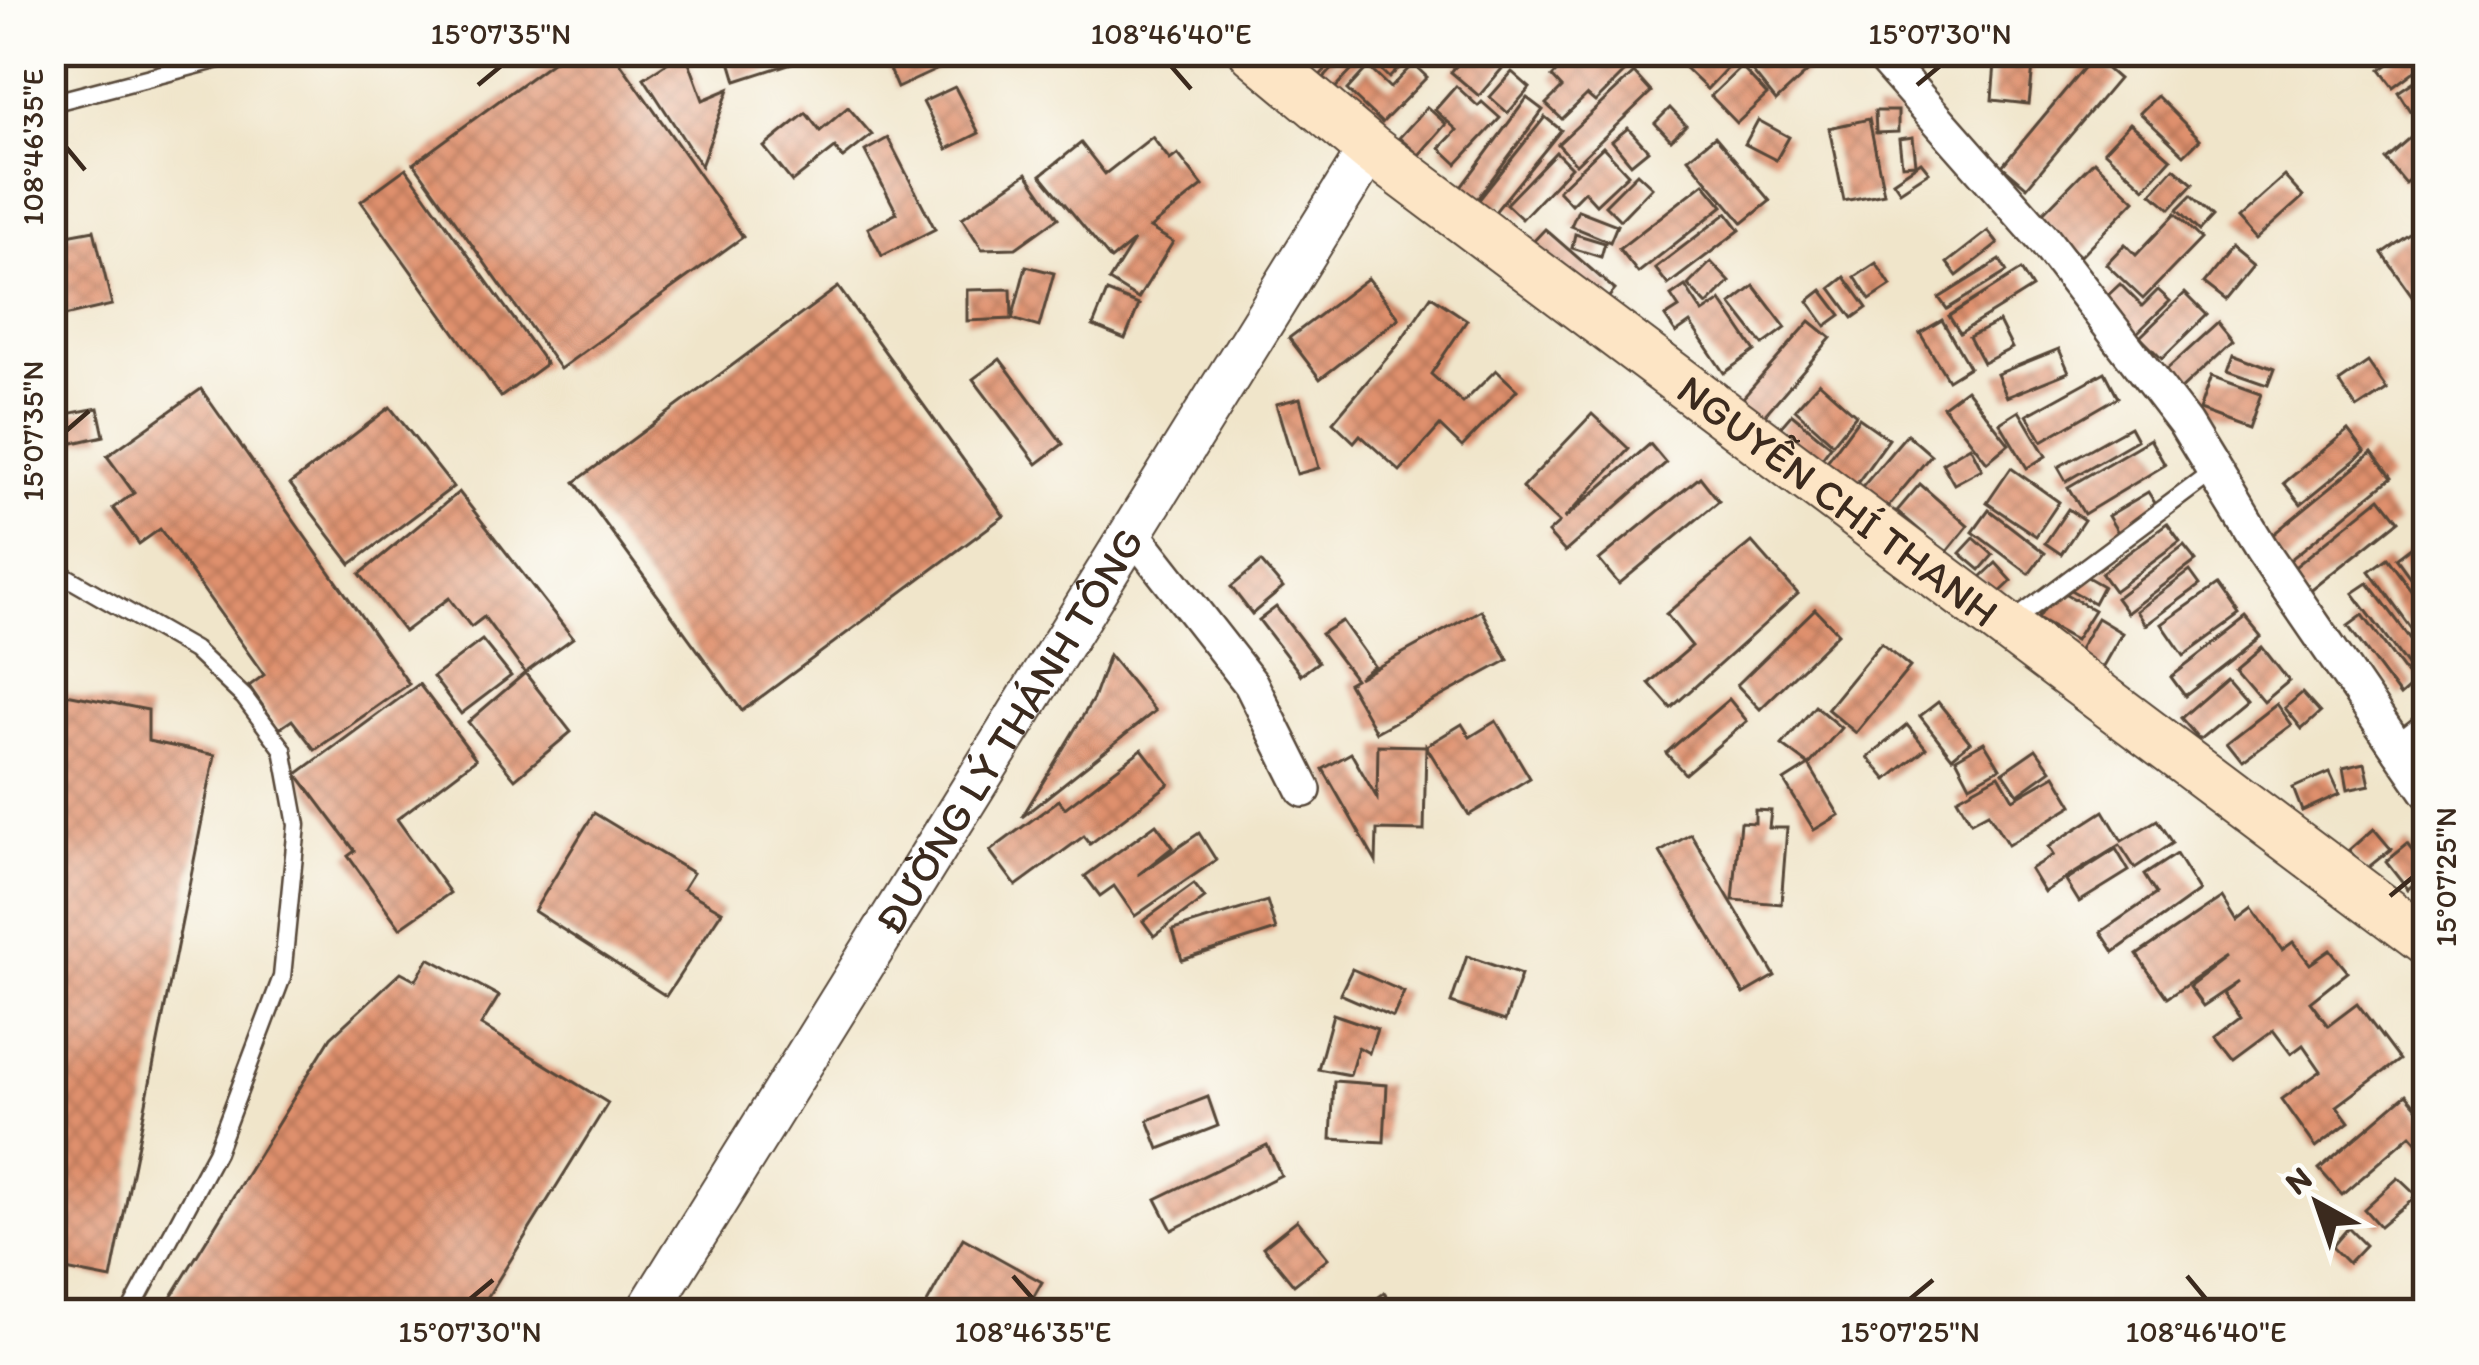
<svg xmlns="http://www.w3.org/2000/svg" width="2479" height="1365" font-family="Itim,sans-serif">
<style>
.building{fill:url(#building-cross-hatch)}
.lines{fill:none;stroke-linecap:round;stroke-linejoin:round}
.service-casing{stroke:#564638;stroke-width:21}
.minor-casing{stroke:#564638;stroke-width:38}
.tertiary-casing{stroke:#564638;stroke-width:46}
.secondary-casing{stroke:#564638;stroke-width:52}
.service{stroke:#fff;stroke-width:16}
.minor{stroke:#fff;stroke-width:33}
.tertiary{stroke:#fff;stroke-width:42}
.secondary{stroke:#fde5c5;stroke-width:48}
.ticks{fill:none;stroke:#3b2a1e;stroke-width:4.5}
.labels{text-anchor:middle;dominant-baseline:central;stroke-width:10;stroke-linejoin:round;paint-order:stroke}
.street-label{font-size:42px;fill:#3b2a1e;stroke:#fdfcf7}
.neatline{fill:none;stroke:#3b2a1e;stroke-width:4.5}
.ticks-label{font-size:30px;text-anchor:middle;fill:#3b2a1e}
</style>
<defs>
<pattern id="building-cross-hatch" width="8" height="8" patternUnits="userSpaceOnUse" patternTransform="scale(3)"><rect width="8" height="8" fill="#df906d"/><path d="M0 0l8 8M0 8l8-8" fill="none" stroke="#b67659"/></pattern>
</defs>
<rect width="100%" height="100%" fill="#fdfcf7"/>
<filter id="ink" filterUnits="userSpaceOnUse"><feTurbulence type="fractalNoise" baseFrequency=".00833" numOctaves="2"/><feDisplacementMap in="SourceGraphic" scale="24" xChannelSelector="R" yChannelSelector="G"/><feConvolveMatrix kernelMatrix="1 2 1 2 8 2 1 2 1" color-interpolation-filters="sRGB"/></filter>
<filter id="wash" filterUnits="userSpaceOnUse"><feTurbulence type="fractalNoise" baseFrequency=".004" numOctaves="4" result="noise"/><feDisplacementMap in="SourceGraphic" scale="48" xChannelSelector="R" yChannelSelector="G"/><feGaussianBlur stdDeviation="2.7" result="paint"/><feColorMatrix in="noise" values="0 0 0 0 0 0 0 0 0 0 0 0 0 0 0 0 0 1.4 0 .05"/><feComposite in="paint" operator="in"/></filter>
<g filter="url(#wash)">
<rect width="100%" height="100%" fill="#f0e5ca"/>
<g id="blocks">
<g class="building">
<path d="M 567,51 L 612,51 L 743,237 L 560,369 L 414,163 Z"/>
<path d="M 685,51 L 703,100 L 729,89 L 701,166 L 644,78 Z"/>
<path d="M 727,51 L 826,51 L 826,52 L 736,81 Z"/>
<path d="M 905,51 L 977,51 L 897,88 L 885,60 Z"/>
<path d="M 1323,51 L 1343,51 L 1312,84 L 1301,74 Z"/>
<path d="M 1349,51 L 1370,51 L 1325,99 L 1314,89 Z"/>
<path d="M 1374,51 L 1416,51 L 1389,78 L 1368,57 Z"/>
<path d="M 1469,51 L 1517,51 L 1479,96 L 1451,72 Z"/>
<path d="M 1577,51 L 1623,51 L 1635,62 L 1595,102 L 1587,95 L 1562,119 L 1546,104 L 1562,88 L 1552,77 Z"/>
<path d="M 1693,51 L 1737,51 L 1740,54 L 1707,89 L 1681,64 Z"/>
<path d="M 1762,51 L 1771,51 L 1785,66 L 1802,51 L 1830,51 L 1776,101 L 1747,65 Z"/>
<path d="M 1996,51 L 2056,51 L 2056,59 L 2034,57 L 2029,104 L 1992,100 Z"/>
<path d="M 2406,51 L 2428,51 L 2428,61 L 2393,87 L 2380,70 Z"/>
<path d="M 2093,57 L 2118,79 L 2027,187 L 2002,166 Z"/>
<path d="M 1413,64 L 1427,77 L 1382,123 L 1347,90 L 1368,67 L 1390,88 Z"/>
<path d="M 1741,67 L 1767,95 L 1737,123 L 1711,96 Z"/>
<path d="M 1512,72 L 1530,88 L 1508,113 L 1490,97 Z"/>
<path d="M 2428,72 L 2428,99 L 2410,111 L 2398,92 Z"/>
<path d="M 1634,73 L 1651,92 L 1576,164 L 1558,144 Z"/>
<path d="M 1456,86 L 1478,106 L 1482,102 L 1500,118 L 1457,164 L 1440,148 L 1457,130 L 1435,110 Z"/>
<path d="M 955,87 L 979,133 L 947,149 L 923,102 Z"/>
<path d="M 2157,96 L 2200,139 L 2184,155 L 2140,113 Z"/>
<path d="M 1527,98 L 1543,110 L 1469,210 L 1453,198 Z"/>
<path d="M 848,107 L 872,135 L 843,158 L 835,148 L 792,182 L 764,147 L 806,113 L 820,131 Z"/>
<path d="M 1427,107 L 1446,124 L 1419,155 L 1399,138 Z"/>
<path d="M 1670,108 L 1686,125 L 1671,140 L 1655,123 Z"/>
<path d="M 1875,111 L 1898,111 L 1898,132 L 1876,133 Z"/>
<path d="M 1545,117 L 1561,130 L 1486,223 L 1470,211 Z"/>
<path d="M 1869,119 L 1884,193 L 1844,201 L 1829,128 Z"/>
<path d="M 1758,120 L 1789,137 L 1776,160 L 1745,144 Z"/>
<path d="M 2130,123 L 2171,159 L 2145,188 L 2104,151 Z"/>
<path d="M 1628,128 L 1648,150 L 1631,164 L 1612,141 Z"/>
<path d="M 2414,134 L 2428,151 L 2428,164 L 2405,183 L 2385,159 Z"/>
<path d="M 1715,136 L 1770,201 L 1743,223 L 1688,158 Z"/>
<path d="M 1152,137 L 1170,160 L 1178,154 L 1203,186 L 1150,228 L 1173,242 L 1138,299 L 1109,281 L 1134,241 L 1111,260 L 1041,175 L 1081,143 L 1105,174 Z"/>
<path d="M 1913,137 L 1916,164 L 1902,165 L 1899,139 Z"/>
<path d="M 888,138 L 935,229 L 882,256 L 868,228 L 897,213 L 865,151 Z"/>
<path d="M 1603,147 L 1628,174 L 1596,204 L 1584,191 L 1571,204 L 1558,190 Z"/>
<path d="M 1556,152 L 1571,167 L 1522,219 L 1506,204 Z"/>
<path d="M 2094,161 L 2135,200 L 2080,256 L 2039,217 Z"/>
<path d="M 1921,162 L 1929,172 L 1900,191 L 1893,181 Z"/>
<path d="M 406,168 L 546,364 L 501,397 L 361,201 Z"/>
<path d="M 2174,168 L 2193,184 L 2170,209 L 2152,193 Z"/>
<path d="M 1027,173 L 1058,218 L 1016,248 L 982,249 L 962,218 Z"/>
<path d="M 1637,173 L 1652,187 L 1620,220 L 1605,205 Z"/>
<path d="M 2284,176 L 2303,197 L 2255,240 L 2236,219 Z"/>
<path d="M 1704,183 L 1723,206 L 1638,273 L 1619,249 Z"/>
<path d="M 2191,196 L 2212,217 L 2199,231 L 2177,210 Z"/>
<path d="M 1578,210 L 1617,225 L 1610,242 L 1571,226 Z"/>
<path d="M 1727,213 L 1740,230 L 1668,285 L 1655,268 Z"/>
<path d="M 2175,214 L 2201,239 L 2143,299 L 2106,264 L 2125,244 L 2136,255 Z"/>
<path d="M 2428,221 L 2428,318 L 2382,253 Z"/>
<path d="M 1545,229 L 1615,290 L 1601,306 L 1531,244 Z"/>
<path d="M 94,230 L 112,305 L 51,319 L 51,238 Z"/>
<path d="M 1988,231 L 1998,244 L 1957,276 L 1947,263 Z"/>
<path d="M 1575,234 L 1605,243 L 1601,257 L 1572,248 Z"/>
<path d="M 2230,249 L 2252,267 L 2225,300 L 2203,283 Z"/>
<path d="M 2000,260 L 2007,272 L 1947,309 L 1939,298 Z"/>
<path d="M 1711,262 L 1730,282 L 1707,305 L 1688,285 Z"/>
<path d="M 1876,263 L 1891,286 L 1870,300 L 1855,277 Z"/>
<path d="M 1026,266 L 1054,273 L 1039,327 L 1012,319 Z"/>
<path d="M 2021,270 L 2032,288 L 1960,333 L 1949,316 Z"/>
<path d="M 1845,277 L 1867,308 L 1853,318 L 1831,288 Z"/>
<path d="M 1368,278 L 1399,318 L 1320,379 L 1289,338 Z"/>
<path d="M 2120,284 L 2142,306 L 2158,290 L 2170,301 L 2137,333 L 2104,299 Z"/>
<path d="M 1685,286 L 1703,313 L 1721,301 L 1755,351 L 1724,373 L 1690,323 L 1676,333 L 1665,317 L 1679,308 L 1671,296 Z"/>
<path d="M 1754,286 L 1786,328 L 1763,345 L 1731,304 Z"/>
<path d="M 838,287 L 1004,516 L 742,711 L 575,482 Z"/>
<path d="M 1011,289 L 1012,319 L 967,321 L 967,290 Z"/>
<path d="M 1822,290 L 1841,315 L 1826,326 L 1808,301 Z"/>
<path d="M 1107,292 L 1139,305 L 1125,339 L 1093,326 Z"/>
<path d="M 2185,293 L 2207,315 L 2162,359 L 2140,337 Z"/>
<path d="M 1431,296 L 1467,320 L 1431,374 L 1463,403 L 1496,370 L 1517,390 L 1462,447 L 1440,426 L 1400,471 L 1360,435 L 1354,442 L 1333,422 L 1397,346 Z"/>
<path d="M 1942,320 L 1969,367 L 1948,380 L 1920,333 Z"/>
<path d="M 1810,321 L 1831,338 L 1756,425 L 1735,407 Z"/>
<path d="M 1999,322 L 2012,348 L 1983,363 L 1969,337 Z"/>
<path d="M 2219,322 L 2234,340 L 2180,390 L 2164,372 Z"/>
<path d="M 2059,349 L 2069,372 L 2007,397 L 1997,374 Z"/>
<path d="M 2234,354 L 2274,369 L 2268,385 L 2228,371 Z"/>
<path d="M 1000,359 L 1063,444 L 1037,464 L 973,379 Z"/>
<path d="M 2368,362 L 2387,389 L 2357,409 L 2339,382 Z"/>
<path d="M 2105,372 L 2118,397 L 2042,441 L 2027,415 Z"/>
<path d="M 2211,376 L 2261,394 L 2249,428 L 2199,410 Z"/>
<path d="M 1819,382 L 1856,415 L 1833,443 L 1795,409 Z"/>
<path d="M 201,389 L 409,684 L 315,750 L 292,720 L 279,729 L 249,686 L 264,675 L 160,529 L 139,544 L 113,508 L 134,493 L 107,456 Z"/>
<path d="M 1966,389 L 2009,444 L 1987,462 L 1943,406 Z"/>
<path d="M 1300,398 L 1319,468 L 1297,474 L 1276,404 Z"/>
<path d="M 390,407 L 453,487 L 351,564 L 290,484 Z"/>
<path d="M 98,408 L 104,436 L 51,448 L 51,417 Z"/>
<path d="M 2019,411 L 2046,456 L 2027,468 L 2000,423 Z"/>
<path d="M 1592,414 L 1629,449 L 1564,519 L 1650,444 L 1666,463 L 1565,552 L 1548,533 L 1559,523 L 1522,488 Z"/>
<path d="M 1792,414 L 1831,446 L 1819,462 L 1779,429 Z"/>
<path d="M 1859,418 L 1889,439 L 1848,496 L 1817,475 Z"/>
<path d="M 2130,427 L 2137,440 L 2066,481 L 2058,467 Z"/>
<path d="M 2348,430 L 2365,452 L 2301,504 L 2284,483 Z"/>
<path d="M 1907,434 L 1931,455 L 1878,519 L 1853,498 Z"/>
<path d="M 2150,439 L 2165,465 L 2084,514 L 2068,487 Z"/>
<path d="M 1970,446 L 1982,469 L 1954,484 L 1942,463 Z"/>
<path d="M 2372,453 L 2391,478 L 2285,564 L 2265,541 Z"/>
<path d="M 2011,468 L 2059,502 L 2036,536 L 1987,503 Z"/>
<path d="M 1700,477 L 1719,501 L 1619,584 L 1599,560 Z"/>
<path d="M 1920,484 L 1968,526 L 1946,553 L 1897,511 Z"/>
<path d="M 459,492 L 573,638 L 525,673 L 484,617 L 471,627 L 449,598 L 404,632 L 360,574 Z"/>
<path d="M 2148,492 L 2162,514 L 2122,539 L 2108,516 Z"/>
<path d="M 2380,498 L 2398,521 L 2303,597 L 2286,574 Z"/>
<path d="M 2068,509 L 2084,520 L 2061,554 L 2045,543 Z"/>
<path d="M 1989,510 L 2045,553 L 2029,574 L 1973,532 Z"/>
<path d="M 2167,524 L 2180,542 L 2114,591 L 2101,573 Z"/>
<path d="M 1974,538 L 1993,555 L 1980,570 L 1960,553 Z"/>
<path d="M 2420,540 L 2428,551 L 2428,602 L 2396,558 Z"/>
<path d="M 1752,542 L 1798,594 L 1671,708 L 1649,683 L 1692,646 L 1666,614 Z"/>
<path d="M 2184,546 L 2196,561 L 2127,613 L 2116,598 Z"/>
<path d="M 2387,558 L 2428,612 L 2428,652 L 2369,571 Z"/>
<path d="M 1261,562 L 1283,588 L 1252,614 L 1231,587 Z"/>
<path d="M 1996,563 L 2012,581 L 1997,595 L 1981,577 Z"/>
<path d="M 2075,570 L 2103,586 L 2094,603 L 2065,587 Z"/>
<path d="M 2190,571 L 2200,585 L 2146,625 L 2137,611 Z"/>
<path d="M 2368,583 L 2428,663 L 2428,680 L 2422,685 L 2353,593 Z"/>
<path d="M 2217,585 L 2239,616 L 2184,656 L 2162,624 Z"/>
<path d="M 2057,589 L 2094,610 L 2075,640 L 2038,619 Z"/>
<path d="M 1276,607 L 1318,662 L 1301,675 L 1259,620 Z"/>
<path d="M 1815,609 L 1838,633 L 1760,709 L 1737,685 Z"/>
<path d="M 1481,610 L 1508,660 L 1376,732 L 1348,683 L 1355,679 L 1321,634 L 1342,621 L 1374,666 L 1358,678 Z"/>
<path d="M 2363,615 L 2414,684 L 2400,696 L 2348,626 Z"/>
<path d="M 2097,618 L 2122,633 L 2096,678 L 2071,663 Z"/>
<path d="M 2246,619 L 2261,637 L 2185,696 L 2171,677 Z"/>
<path d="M 482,640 L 511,676 L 461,714 L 433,677 Z"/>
<path d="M 1881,643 L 1910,667 L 1856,733 L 1827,709 Z"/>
<path d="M 2262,647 L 2289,681 L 2264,702 L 2236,669 Z"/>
<path d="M 1109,655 L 1155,711 L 1022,817 L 1093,699 Z"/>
<path d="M 525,673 L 571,732 L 515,779 L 468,722 Z"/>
<path d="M 2227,678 L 2246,700 L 2199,739 L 2181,718 Z"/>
<path d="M 419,684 L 476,759 L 397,819 L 450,893 L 400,928 L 348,856 L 355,851 L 297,774 Z"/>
<path d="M 51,691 L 148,710 L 148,741 L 215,755 L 111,1279 L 51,1267 Z"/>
<path d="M 2302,693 L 2320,713 L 2302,729 L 2285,708 Z"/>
<path d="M 1729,699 L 1747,721 L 1685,774 L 1666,753 Z"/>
<path d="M 1938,702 L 1970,742 L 1952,757 L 1920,716 Z"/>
<path d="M 2277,704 L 2292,725 L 2242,762 L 2227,743 Z"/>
<path d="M 1815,706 L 1841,728 L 1809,765 L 1782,745 Z"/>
<path d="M 1496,721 L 1530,778 L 1469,815 L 1426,746 L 1424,831 L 1377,830 L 1376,862 L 1323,769 L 1351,753 L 1377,798 L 1378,745 L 1426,746 L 1462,724 L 1470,737 Z"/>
<path d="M 1907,725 L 1926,748 L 1887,780 L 1868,757 Z"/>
<path d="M 1984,742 L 2000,768 L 1970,785 L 1956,758 Z"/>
<path d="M 1142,749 L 1169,784 L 1090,844 L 1084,836 L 1016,886 L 990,851 L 1059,800 L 1065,808 Z"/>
<path d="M 2036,749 L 2051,770 L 2018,794 L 2003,772 Z"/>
<path d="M 2365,763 L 2370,785 L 2347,790 L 2343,768 Z"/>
<path d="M 1809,765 L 1839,815 L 1814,830 L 1784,781 Z"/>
<path d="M 2329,772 L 2339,794 L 2302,811 L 2293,788 Z"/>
<path d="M 1999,775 L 2013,799 L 2055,775 L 2073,805 L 2008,845 L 1988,813 L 1971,822 L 1957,798 Z"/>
<path d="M 1755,810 L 1771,811 L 1769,828 L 1787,828 L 1781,904 L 1733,900 L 1740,822 L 1755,823 Z"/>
<path d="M 2104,811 L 2122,841 L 2157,820 L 2172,843 L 2135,868 L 2120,845 L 2044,892 L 2030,869 L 2053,855 L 2048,847 Z"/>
<path d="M 594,813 L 693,873 L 683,889 L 722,911 L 666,996 L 534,911 Z"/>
<path d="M 1156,824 L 1173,847 L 1138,875 L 1199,833 L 1216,860 L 1135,916 L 1114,886 L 1100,896 L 1085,876 Z"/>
<path d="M 2374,829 L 2391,849 L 2365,870 L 2349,851 Z"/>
<path d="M 1691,834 L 1775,976 L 1744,994 L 1660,852 Z"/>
<path d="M 2407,844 L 2428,871 L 2408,889 L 2386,861 Z"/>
<path d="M 2116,849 L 2129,871 L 2079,902 L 2066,881 Z"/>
<path d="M 2176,854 L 2199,891 L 2114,952 L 2101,932 L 2156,894 L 2144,875 Z"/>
<path d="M 1194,884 L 1205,898 L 1154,936 L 1143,921 Z"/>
<path d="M 2222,897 L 2237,921 L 2253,909 L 2282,950 L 2293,942 L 2310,964 L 2330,950 L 2348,972 L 2310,1002 L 2328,1026 L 2357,1004 L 2399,1060 L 2337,1106 L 2349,1122 L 2316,1147 L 2282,1099 L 2321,1071 L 2303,1045 L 2291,1054 L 2273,1030 L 2234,1059 L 2216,1036 L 2241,1017 L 2224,993 L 2239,982 L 2203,1006 L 2189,987 L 2228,957 L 2167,998 L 2137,955 Z"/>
<path d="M 1267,901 L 1276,930 L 1182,960 L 1173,930 Z"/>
<path d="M 1467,956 L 1521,975 L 1505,1021 L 1451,1003 Z"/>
<path d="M 429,958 L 499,996 L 481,1025 L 608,1103 L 477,1314 L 161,1314 L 331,1037 L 401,972 L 416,980 Z"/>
<path d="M 1352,969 L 1404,992 L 1393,1017 L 1340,994 Z"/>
<path d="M 1333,1014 L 1377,1029 L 1369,1053 L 1358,1047 L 1350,1075 L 1318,1069 Z"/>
<path d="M 1334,1081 L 1387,1085 L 1384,1142 L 1331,1139 Z"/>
<path d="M 2406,1094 L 2428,1120 L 2428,1149 L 2425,1151 L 2411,1135 L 2342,1195 L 2319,1169 Z"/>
<path d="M 1208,1097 L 1218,1126 L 1159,1149 L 1148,1120 Z"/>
<path d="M 1267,1145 L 1281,1175 L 1172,1230 L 1156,1199 Z"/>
<path d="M 2398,1178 L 2417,1196 L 2380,1227 L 2364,1209 Z"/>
<path d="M 1297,1220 L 1328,1258 L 1294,1285 L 1263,1247 Z"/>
<path d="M 2348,1228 L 2365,1245 L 2348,1263 L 2332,1247 Z"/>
<path d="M 963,1238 L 1042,1282 L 1024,1314 L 921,1314 Z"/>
<path d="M 1384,1293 L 1400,1314 L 1356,1314 Z"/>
</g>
</g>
</g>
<g filter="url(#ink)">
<use href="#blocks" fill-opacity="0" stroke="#564638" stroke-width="3"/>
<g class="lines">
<g class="service-casing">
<g id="service">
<path d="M 51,103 L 250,51"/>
<path d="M 51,568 L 194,650 L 244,697 L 283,749 L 297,825 L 282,977 L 216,1152 L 129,1314"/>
<path d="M 2012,622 L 2214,471"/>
</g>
</g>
<g class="minor-casing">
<g id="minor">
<path d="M 1877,51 L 2044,240 L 2185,424 L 2262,550 L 2428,792"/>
<path d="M 1132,532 L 1251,684 L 1304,790"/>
<path d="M 2400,751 L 2428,729"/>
</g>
</g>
<g class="tertiary-casing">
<g id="tertiary">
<path id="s1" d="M 646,1314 L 1370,149"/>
</g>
</g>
<g class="secondary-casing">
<g id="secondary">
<path id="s2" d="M 1253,51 L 1370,149 L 2428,943"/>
</g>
</g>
<use href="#service" class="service"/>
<use href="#minor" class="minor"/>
<use href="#tertiary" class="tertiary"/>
<use href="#secondary" class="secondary"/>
</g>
</g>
<path class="ticks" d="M 1171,66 L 1191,89M 478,85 L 501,66M 1917,85 L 1940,66M 66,147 L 85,170M 66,431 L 89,411M 2390,896 L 2413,877M 1013,1276 L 1033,1299M 2187,1276 L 2206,1299M 470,1299 L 493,1280M 1910,1299 L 1933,1280"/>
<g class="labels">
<g class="street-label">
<text stroke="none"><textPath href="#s2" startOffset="738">NGUYỄN CHÍ THANH</textPath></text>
<text stroke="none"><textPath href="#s1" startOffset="687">ĐƯỜNG LÝ THÁNH TÔNG</textPath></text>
</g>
</g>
<rect width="2479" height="1365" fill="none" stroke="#fdfcf7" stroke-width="132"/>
<g transform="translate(2317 1203) rotate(320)" stroke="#fdfcf7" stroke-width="9" paint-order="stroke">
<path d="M0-9L21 45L0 30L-21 45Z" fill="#3b2a1e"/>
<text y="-18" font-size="33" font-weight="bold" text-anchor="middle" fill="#3b2a1e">N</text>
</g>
<rect x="66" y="66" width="2347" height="1233" class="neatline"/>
<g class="ticks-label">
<text x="501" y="44">15°07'35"N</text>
<text x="1171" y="44">108°46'40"E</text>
<text x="1940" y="44">15°07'30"N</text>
<text transform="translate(33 147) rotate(-90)" y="10">108°46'35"E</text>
<text transform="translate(33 431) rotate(-90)" y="10">15°07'35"N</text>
<text transform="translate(2446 877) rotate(-90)" y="10">15°07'25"N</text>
<text x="470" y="1342">15°07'30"N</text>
<text x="1033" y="1342">108°46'35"E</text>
<text x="1910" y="1342">15°07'25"N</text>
<text x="2206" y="1342">108°46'40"E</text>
</g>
</svg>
